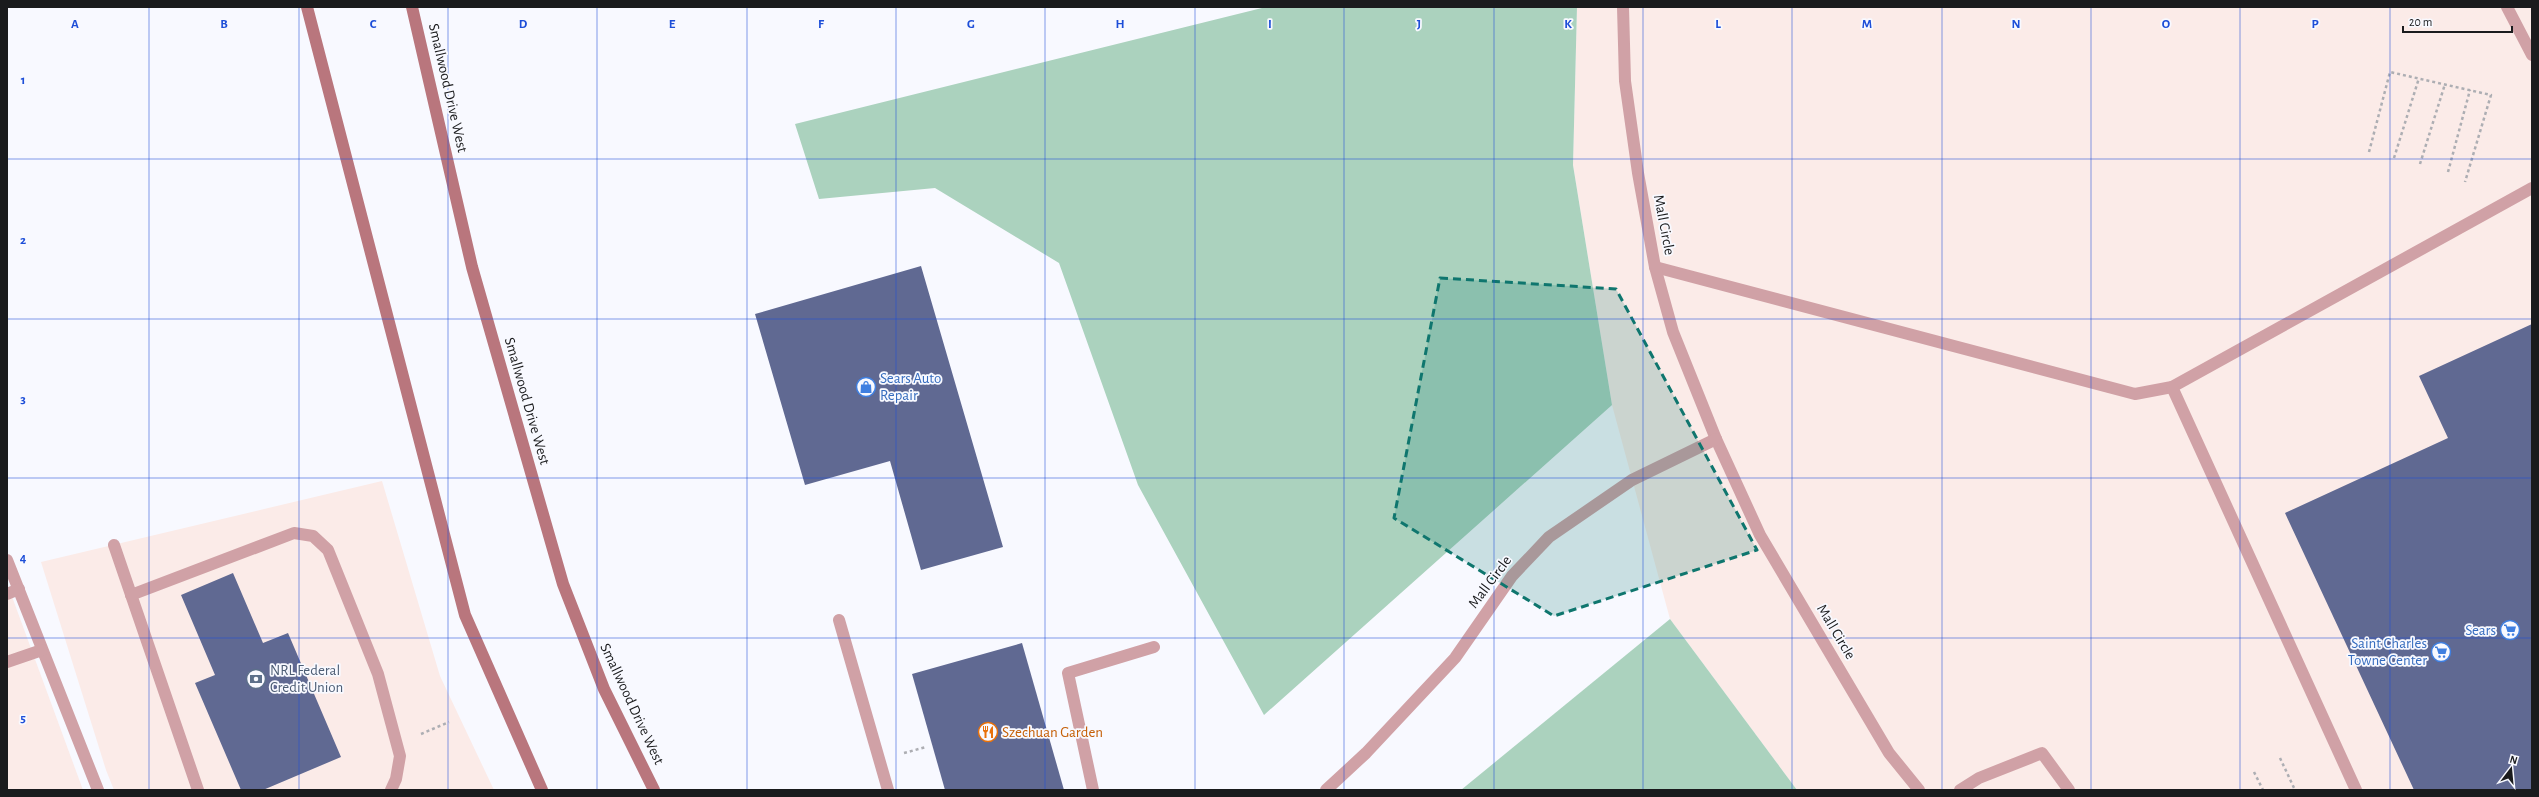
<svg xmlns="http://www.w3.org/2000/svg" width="2539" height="797" font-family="'Alegreya Sans',sans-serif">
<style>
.commercial{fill:#fbebe8}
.green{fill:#abd2be}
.building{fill:#606992}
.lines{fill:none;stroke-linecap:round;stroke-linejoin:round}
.path{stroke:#adaeb3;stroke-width:2.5;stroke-dasharray:3 3;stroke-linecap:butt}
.lane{stroke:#d0a1a6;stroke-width:12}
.street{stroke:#d0a1a6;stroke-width:12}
.secondary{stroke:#b9767d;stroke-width:12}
.marked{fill:#0f766e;fill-opacity:0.2;stroke:#0f766e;stroke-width:3;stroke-dasharray:8 5;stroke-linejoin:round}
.grid{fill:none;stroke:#1d4ed8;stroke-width:1;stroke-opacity:0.55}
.labels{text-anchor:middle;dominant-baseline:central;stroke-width:3.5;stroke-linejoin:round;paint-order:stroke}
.street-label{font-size:15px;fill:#1a1b1d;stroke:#f8f9ff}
.shop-label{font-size:15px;fill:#366cbe;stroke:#f8f9ff;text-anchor:end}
.service-label{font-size:15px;fill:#4e5e75;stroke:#f8f9ff;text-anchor:start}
.food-label{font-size:15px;fill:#c56008;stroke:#f8f9ff;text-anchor:start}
.grid-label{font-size:13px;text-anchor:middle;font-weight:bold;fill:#1d4ed8;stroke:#f8f9ff;stroke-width:3.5;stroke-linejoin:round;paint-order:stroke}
</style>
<rect width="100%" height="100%" fill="#f8f9ff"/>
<g class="commercial">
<path d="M 1577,7 L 2532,7 L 2532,790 L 1797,790 L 1670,619 L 1612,405 L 1573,165 Z"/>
<path d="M 382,481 L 440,676 L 494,790 L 114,790 L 106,770 L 41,562 Z"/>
<path d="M 7,583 L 83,790 L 7,790 Z"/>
</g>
<g class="green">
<path d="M 1266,7 L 1577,7 L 1573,165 L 1612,405 L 1264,715 L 1138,485 L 1059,263 L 935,188 L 819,199 L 795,124 Z"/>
<path d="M 1670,619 L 1797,790 L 1461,790 Z"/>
</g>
<g class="building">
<path d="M 921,266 L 1003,547 L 921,570 L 890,461 L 805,485 L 755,314 Z"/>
<path d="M 2532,324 L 2532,790 L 2414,790 L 2285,513 L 2448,438 L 2419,376 Z"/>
<path d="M 233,573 L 263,643 L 288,633 L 341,757 L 263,790 L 241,790 L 195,683 L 215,675 L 181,595 Z"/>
<path d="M 1022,643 L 1064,790 L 945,790 L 912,674 Z"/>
</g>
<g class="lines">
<g class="path">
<path d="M 2369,152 L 2390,72 L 2491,95 L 2465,182"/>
<path d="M 2394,158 L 2419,78"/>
<path d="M 2420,164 L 2445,84"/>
<path d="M 2448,172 L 2470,90"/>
<path d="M 421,734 L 449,722"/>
<path d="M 904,753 L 926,747"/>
<path d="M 2280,758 L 2295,790"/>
<path d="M 2254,772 L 2263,790"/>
</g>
<g class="lane">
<path d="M 2507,7 L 2532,55"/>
<path d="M 1655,267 L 2135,394 L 2172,387 L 2532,188"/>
<path d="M 2172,387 L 2356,790"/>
<path d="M 114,545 L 198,790"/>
<path d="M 7,560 L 98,790"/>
<path d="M 7,594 L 19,589"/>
<path d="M 131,595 L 294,533 L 313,536 L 328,550 L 378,674 L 400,756 L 396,779 L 391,790"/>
<path d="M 839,620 L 888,790"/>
<path d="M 7,662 L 42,650"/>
<path d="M 1093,790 L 1068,673 L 1154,647"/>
<path d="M 1960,790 L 1979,778 L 2042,753 L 2069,790"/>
</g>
<g class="street">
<path d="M 1623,7 L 1625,81 L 1638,173 L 1655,267 L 1673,332 L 1716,439 L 1760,535 L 1889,753 L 1919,790"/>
<path d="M 1326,790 L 1366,753 L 1455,658 L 1512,576 L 1549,537 L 1632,480 L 1716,439"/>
</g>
<g class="secondary">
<path d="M 307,7 L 465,615 L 542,790"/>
<path d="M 412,7 L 472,267 L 563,584 L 604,689 L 654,790"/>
</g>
</g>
<path class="marked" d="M 1440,278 L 1616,289 L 1757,550 L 1554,616 L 1394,518 Z"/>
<path class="grid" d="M 149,7 L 149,790M 299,7 L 299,790M 448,7 L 448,790M 597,7 L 597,790M 747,7 L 747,790M 896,7 L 896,790M 1045,7 L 1045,790M 1195,7 L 1195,790M 1344,7 L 1344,790M 1494,7 L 1494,790M 1643,7 L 1643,790M 1792,7 L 1792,790M 1942,7 L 1942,790M 2091,7 L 2091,790M 2240,7 L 2240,790M 2390,7 L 2390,790M 7,159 L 2532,159M 7,319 L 2532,319M 7,478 L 2532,478M 7,638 L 2532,638"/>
<defs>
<g id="shop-ring" transform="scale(1)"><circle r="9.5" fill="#f8f9ff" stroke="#3f7fe0" stroke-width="1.5"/><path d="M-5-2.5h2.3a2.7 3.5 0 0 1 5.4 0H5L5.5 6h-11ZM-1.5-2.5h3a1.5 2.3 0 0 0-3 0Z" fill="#3f7fe0"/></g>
<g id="supermarket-ring" transform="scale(1)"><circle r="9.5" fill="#f8f9ff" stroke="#3f7fe0" stroke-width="1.5"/><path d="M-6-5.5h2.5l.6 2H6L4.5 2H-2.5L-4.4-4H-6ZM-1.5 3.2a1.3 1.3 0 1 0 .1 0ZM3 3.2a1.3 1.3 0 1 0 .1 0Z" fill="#3f7fe0"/></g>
<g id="bank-ring" transform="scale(1)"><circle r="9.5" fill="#f8f9ff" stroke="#5c6f8a" stroke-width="1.5"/><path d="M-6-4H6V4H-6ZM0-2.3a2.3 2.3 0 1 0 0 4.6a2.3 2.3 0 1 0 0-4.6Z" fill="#5c6f8a"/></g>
<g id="restaurant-ring" transform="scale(1)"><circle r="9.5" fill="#f8f9ff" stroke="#e8710a" stroke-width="1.5"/><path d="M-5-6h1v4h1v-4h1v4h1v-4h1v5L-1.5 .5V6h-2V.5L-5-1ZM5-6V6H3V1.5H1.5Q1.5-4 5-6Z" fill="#e8710a"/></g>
</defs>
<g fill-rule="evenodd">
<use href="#shop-ring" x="866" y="387"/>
<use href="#supermarket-ring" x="2510" y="630"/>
<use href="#supermarket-ring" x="2441" y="652"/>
<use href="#bank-ring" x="256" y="679"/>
<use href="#restaurant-ring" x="988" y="732"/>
</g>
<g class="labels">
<g class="street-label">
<text transform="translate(448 88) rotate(77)">Smallwood Drive West</text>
<text transform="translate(1664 225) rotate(79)">Mall Circle</text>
<text transform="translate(527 401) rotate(74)">Smallwood Drive West</text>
<text transform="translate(1490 582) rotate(-53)">Mall Circle</text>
<text transform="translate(1836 632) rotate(59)">Mall Circle</text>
<text transform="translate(632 704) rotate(65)">Smallwood Drive West</text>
</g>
<g class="shop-label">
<text x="880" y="378" text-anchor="start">Sears Auto<tspan x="880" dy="17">Repair</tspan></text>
<text x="2496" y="630">Sears</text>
<text x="2427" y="643">Saint Charles<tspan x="2427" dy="17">Towne Center</tspan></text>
</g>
<g class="service-label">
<text x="270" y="670">NRL Federal<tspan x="270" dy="17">Credit Union</tspan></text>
</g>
<g class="food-label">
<text x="1002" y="732">Szechuan Garden</text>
</g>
</g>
<g class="grid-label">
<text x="75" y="28">A</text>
<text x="224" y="28">B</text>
<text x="373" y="28">C</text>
<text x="523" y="28">D</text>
<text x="672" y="28">E</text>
<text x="821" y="28">F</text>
<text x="971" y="28">G</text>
<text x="1120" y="28">H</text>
<text x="1270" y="28">I</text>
<text x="1419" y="28">J</text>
<text x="1568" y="28">K</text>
<text x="1718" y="28">L</text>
<text x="1867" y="28">M</text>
<text x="2016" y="28">N</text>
<text x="2166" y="28">O</text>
<text x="2315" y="28">P</text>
<text x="23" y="84">1</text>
<text x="23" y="244">2</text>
<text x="23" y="403">3</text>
<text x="23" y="562">4</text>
<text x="23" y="722">5</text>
</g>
<rect width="2539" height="797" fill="none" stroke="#1a1b1d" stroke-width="16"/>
<g transform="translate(2511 769) rotate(16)" stroke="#f8f9ff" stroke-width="3" paint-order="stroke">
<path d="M0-3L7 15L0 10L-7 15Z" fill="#1a1b1d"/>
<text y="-6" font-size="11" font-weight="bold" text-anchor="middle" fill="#1a1b1d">N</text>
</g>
<path d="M2403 26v6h109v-6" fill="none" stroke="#1a1b1d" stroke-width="2"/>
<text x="2409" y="26" font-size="12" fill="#1a1b1d" stroke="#f8f9ff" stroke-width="3" paint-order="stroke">20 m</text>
</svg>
